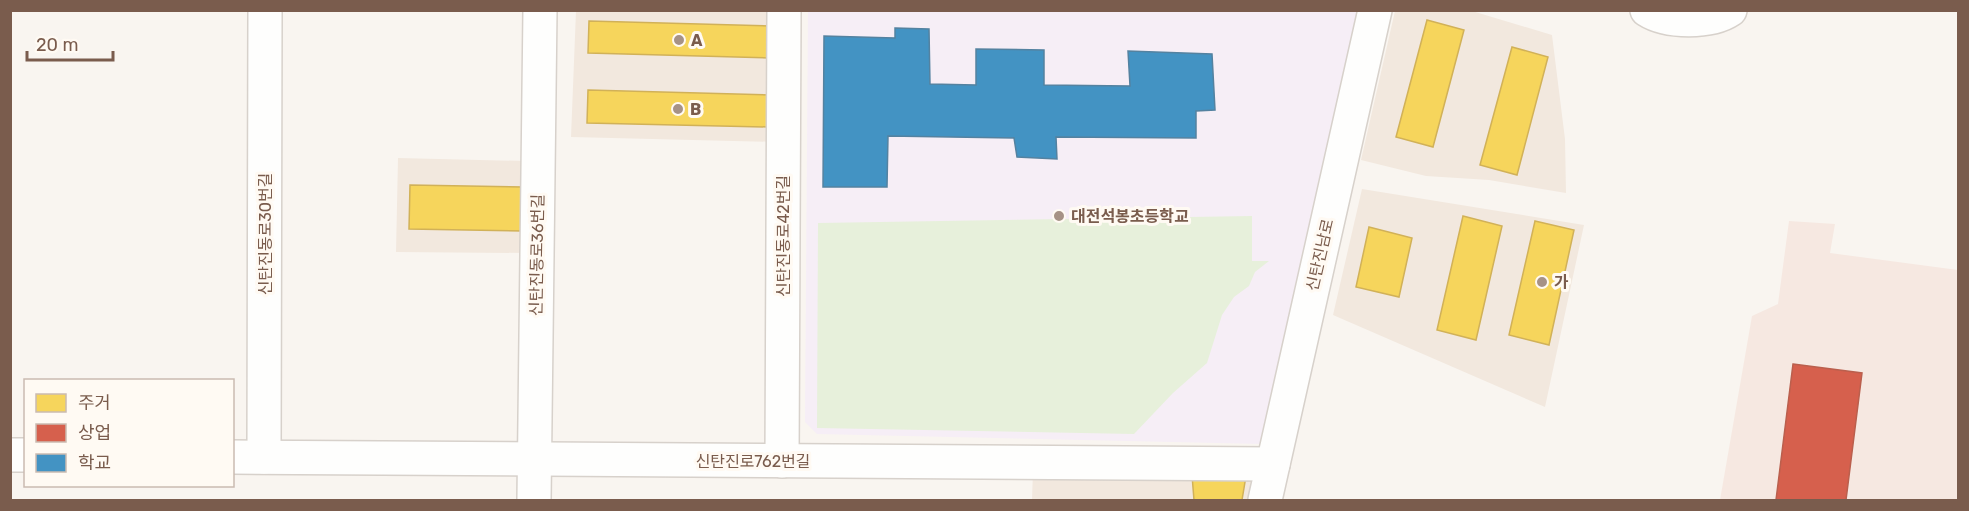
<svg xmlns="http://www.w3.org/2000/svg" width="1969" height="511" font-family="Rubik,'Noto Sans KR',sans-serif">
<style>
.residential{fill:#f2e8de}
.commercial{fill:#f6e8e1}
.education{fill:#f6eef6}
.green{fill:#e7f0db}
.homes{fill:#f6d55c;stroke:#d1b158;stroke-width:1.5}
.shops{fill:#d6604d;stroke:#ba5f4d;stroke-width:1.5}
.schools{fill:#4393c3;stroke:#5482a0;stroke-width:1.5}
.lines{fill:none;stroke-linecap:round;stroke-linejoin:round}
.minor-casing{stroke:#d7d1cb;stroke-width:36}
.minor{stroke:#fefefd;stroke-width:33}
.poi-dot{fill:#a69286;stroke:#fffaf3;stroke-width:2}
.labels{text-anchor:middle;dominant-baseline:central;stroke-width:6;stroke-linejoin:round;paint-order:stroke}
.poi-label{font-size:16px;font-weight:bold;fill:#7a5c4d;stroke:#fffaf3;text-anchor:start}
.street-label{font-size:16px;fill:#7a5c4d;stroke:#fffaf3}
</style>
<rect width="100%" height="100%" fill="#f9f5f0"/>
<g class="residential">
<path d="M 576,11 L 778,12 L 779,142 L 571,137 Z"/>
<path d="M 1395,11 L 1472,11 L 1552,35 L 1565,139 L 1566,193 L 1489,180 L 1426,176 L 1361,160 Z"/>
<path d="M 398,158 L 526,161 L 526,253 L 396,252 Z"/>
<path d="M 1362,189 L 1584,225 L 1545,407 L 1333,315 Z"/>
<path d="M 1033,470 L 1258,473 L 1252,500 L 1032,500 Z"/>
</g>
<path class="commercial" d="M 1789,221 L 1835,224 L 1830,253 L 1958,270 L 1958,500 L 1720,500 L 1752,316 L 1778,304 Z"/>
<path class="education" d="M 808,11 L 1357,11 L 1261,444 L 817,434 L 805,422 Z"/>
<path class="green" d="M 1252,216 L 1252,261 L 1269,261 L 1255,272 L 1249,286 L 1234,297 L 1222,315 L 1207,363 L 1173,393 L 1134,434 L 817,428 L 818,223 Z"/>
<g class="homes">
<path d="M 1427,20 L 1464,30 L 1433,147 L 1396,137 Z"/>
<path d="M 589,21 L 770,26 L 769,58 L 588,53 Z"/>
<path d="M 1512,47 L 1548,57 L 1517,175 L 1480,165 Z"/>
<path d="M 588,90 L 769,95 L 768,127 L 587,123 Z"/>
<path d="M 410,185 L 523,187 L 522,231 L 409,229 Z"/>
<path d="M 1463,216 L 1502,226 L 1476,340 L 1437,330 Z"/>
<path d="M 1535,221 L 1574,230 L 1549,345 L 1509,335 Z"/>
<path d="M 1369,227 L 1412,238 L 1399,297 L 1356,287 Z"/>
<path d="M 1192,475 L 1246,476 L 1242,500 L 1194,500 Z"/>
</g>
<path class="shops" d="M 1793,364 L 1862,373 L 1846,500 L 1776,500 Z"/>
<path class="schools" d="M 895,28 L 929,29 L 930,84 L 976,85 L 976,49 L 1044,50 L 1044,85 L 1130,86 L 1128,51 L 1212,54 L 1215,110 L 1196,111 L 1196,138 L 1056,137 L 1057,159 L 1017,157 L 1014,138 L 888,136 L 887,187 L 823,187 L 824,36 L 895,38 Z"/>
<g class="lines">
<g class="minor-casing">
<g id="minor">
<path d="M 1647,10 C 1667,23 1711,23 1730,10"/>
<path d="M 10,455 L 26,455"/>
<path d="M 232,457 L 1273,464"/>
<path d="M 264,457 L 265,10"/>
<path d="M 782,461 L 784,10"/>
<path d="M 534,500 L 540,10"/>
<path d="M 1265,500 L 1375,10"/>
</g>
</g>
<use href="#minor" class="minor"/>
</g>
<g class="poi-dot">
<circle cx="679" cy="40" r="6"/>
<circle cx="678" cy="109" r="6"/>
<circle cx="1059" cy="216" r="6"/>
<circle cx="1542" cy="282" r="6"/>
</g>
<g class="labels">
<g class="poi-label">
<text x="691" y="40">A</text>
<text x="690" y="109">B</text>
<text x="1071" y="216">대전석봉초등학교</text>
<text x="1554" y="282">가</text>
</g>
<g class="street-label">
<text transform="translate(265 234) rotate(-90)">신탄진동로30번길</text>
<text transform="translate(783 236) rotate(-90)">신탄진동로42번길</text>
<text transform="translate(537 255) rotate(-89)">신탄진동로36번길</text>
<text transform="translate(1320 255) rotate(-77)">신탄진남로</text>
<text x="753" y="461">신탄진로762번길</text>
</g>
</g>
<rect width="1969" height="511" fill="none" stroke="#7a5c4d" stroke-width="24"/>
<rect x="24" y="379" width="210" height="108" fill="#fffaf3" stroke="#cabbb1" stroke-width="1.5"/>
<rect x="36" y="394" width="30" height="18" fill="#f6d55c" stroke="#cabbb1" stroke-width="1.5"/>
<text x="78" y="409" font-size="18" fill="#7a5c4d">주거</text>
<rect x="36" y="424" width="30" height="18" fill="#d6604d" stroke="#cabbb1" stroke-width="1.5"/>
<text x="78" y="439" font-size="18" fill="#7a5c4d">상업</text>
<rect x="36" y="454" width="30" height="18" fill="#4393c3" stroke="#cabbb1" stroke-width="1.5"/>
<text x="78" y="469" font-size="18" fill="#7a5c4d">학교</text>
<path d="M27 51v9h86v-9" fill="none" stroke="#7a5c4d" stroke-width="3"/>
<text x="36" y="51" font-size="18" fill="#7a5c4d" stroke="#fffaf3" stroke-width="4.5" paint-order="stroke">20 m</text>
</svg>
